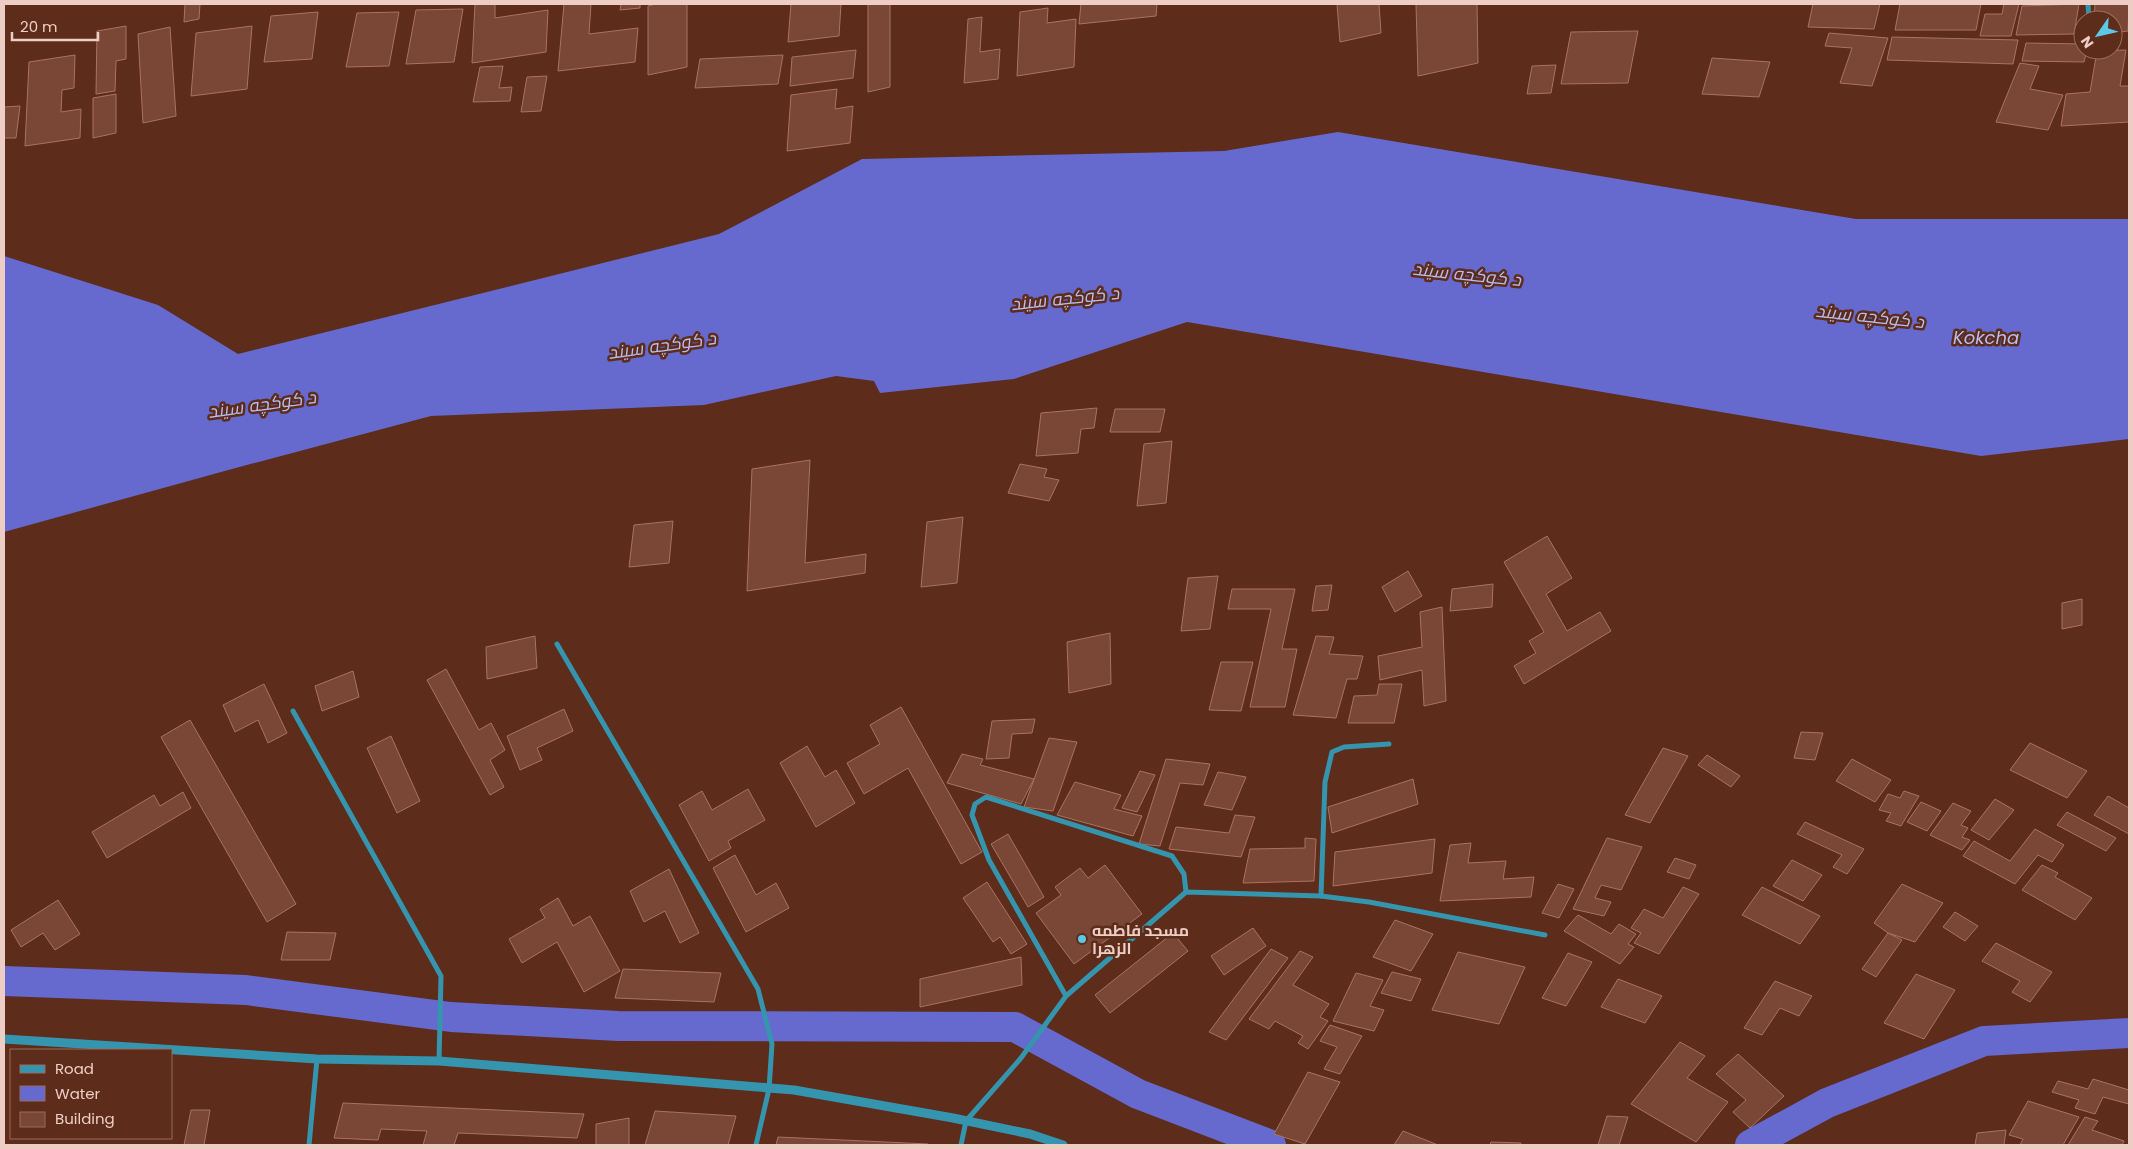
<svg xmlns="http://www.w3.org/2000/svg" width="2133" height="1149" font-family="Poppins,Cairo,sans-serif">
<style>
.water{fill:#6669cd}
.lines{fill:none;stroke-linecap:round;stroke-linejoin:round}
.canal{stroke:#6669cd;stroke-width:30}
.building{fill:#7a4635;stroke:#ab7260}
.minor{stroke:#3595ae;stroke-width:5}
.tertiary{stroke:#3595ae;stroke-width:9}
.poi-dot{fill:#5bc8e6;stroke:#5d2c1b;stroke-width:2}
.labels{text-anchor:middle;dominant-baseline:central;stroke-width:5;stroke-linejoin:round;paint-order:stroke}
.poi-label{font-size:16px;font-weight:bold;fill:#eecec4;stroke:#5d2c1b;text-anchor:start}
.water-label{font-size:18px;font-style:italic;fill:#b7bef1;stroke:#5d2c1b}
</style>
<rect width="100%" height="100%" fill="#5d2c1b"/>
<path class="water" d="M 1338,132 L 1856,219 L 2129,219 L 2129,439 L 1981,456 L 1187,322 L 1014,379 L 880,393 L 874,381 L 836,376 L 704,405 L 431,416 L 232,469 L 4,532 L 4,256 L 158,305 L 238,354 L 719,234 L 862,159 L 1224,151 Z"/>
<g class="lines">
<g class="canal">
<path d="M 4,981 L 246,990 L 451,1017 L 618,1026 L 1015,1027 L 1138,1094 L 1271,1145"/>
<path d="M 1750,1145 L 1827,1103 L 1984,1041 L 2129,1033"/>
</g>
</g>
<g class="building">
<path d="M 185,4 L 200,4 L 199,19 L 184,22 Z"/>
<path d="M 475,4 L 495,4 L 495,18 L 548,10 L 546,52 L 472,63 Z"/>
<path d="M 564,4 L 591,4 L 589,34 L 638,28 L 635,62 L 558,71 Z"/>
<path d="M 621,4 L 640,4 L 640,8 L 620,10 Z"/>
<path d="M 656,4 L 687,4 L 687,67 L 648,75 L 648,6 Z"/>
<path d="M 791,4 L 841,4 L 839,36 L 788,42 Z"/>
<path d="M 868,4 L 890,4 L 890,87 L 868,92 Z"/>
<path d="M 1081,4 L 1157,4 L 1156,16 L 1079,24 Z"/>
<path d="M 1337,4 L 1379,4 L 1381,33 L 1340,42 Z"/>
<path d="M 1416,4 L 1477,4 L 1478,63 L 1418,76 Z"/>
<path d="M 1813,4 L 1880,4 L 1874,29 L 1808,27 Z"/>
<path d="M 1900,4 L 1981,4 L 1976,30 L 1895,30 Z"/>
<path d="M 2004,4 L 2019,4 L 2011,36 L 1980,36 L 1985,14 L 2002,14 Z"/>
<path d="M 2079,4 L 2074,34 L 2016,35 L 2022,6 Z"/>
<path d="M 2095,4 L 2129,4 L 2128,31 L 2113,33 L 2113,20 L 2094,20 Z"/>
<path d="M 1048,8 L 1047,23 L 1076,19 L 1074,67 L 1017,76 L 1020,12 Z"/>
<path d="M 463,9 L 454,62 L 406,64 L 416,10 Z"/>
<path d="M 318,12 L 312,59 L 264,62 L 271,16 Z"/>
<path d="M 399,12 L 389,66 L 346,67 L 357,13 Z"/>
<path d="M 982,17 L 980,52 L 1000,49 L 998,79 L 964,83 L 968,19 Z"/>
<path d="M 126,26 L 126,59 L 116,61 L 115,91 L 96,94 L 97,31 Z"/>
<path d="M 252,26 L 247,89 L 191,96 L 196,33 Z"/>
<path d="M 170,27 L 176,116 L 143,123 L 138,34 Z"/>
<path d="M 1638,31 L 1628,83 L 1561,84 L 1571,32 Z"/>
<path d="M 1829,33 L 1888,38 L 1872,86 L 1840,83 L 1852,48 L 1825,46 Z"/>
<path d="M 1892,37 L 2018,40 L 2013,64 L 1887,60 Z"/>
<path d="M 2026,43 L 2083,44 L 2083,50 L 2087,50 L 2084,62 L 2022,61 Z"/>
<path d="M 856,50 L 853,78 L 790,86 L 792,57 Z"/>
<path d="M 2126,50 L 2120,86 L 2129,86 L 2129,122 L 2061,126 L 2066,94 L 2090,92 L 2097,51 Z"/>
<path d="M 75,55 L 74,88 L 62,90 L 61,112 L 81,109 L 80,138 L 25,146 L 29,62 Z"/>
<path d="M 783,55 L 778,84 L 695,88 L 700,59 Z"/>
<path d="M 1712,58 L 1770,62 L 1759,97 L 1702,94 Z"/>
<path d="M 2020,63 L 2039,66 L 2030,89 L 2063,95 L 2048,130 L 1996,122 Z"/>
<path d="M 1556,65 L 1551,93 L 1527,94 L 1532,66 Z"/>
<path d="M 503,66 L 499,88 L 512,87 L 510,101 L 473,102 L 480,67 Z"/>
<path d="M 547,76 L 541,111 L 521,112 L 527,77 Z"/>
<path d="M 837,89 L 835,109 L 853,106 L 850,143 L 787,151 L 791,95 Z"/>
<path d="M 116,94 L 116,133 L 93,138 L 93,98 Z"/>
<path d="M 20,106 L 16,138 L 4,138 L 4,107 Z"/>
<path d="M 1097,408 L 1094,428 L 1081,429 L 1078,453 L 1036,456 L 1041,413 Z"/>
<path d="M 1115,409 L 1165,409 L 1160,432 L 1110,432 Z"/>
<path d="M 1172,441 L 1166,503 L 1137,506 L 1144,444 Z"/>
<path d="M 810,460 L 805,563 L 866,554 L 865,573 L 747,591 L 752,469 Z"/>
<path d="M 1020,464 L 1047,469 L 1044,477 L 1059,480 L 1049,501 L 1008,493 Z"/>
<path d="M 963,517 L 957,583 L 921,587 L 927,522 Z"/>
<path d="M 673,521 L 669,563 L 629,567 L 634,525 Z"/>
<path d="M 1547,536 L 1572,578 L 1546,594 L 1567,631 L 1600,612 L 1611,631 L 1524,684 L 1514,666 L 1536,653 L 1529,641 L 1544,632 L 1504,562 Z"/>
<path d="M 1408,571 L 1422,596 L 1395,612 L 1382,587 Z"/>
<path d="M 1218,576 L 1210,629 L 1181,631 L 1188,578 Z"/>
<path d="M 1493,584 L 1492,607 L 1450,611 L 1452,589 Z"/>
<path d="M 1332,585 L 1328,610 L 1312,611 L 1316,586 Z"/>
<path d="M 1232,589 L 1295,589 L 1282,649 L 1297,649 L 1285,707 L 1250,707 L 1271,609 L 1228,609 Z"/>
<path d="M 2082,599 L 2082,625 L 2062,629 L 2062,603 Z"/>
<path d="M 1442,607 L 1446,701 L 1424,706 L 1422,670 L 1380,680 L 1378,656 L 1422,647 L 1420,612 Z"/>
<path d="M 1110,633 L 1111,684 L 1069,693 L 1067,642 Z"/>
<path d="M 535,636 L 537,668 L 487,679 L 486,647 Z"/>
<path d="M 1316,636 L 1334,637 L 1329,654 L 1363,656 L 1357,679 L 1347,679 L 1336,718 L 1293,715 Z"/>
<path d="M 1221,662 L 1253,662 L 1241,711 L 1209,710 Z"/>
<path d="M 446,669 L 479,730 L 491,723 L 505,750 L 490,760 L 504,787 L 490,795 L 427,680 Z"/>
<path d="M 353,671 L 359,697 L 322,711 L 315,686 Z"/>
<path d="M 264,684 L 287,733 L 268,743 L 258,720 L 235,732 L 223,705 Z"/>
<path d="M 1379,684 L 1402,684 L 1394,723 L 1348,723 L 1354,696 L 1377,695 Z"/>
<path d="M 901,707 L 982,852 L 961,864 L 908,768 L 864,794 L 847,763 L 880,744 L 870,725 Z"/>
<path d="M 564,709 L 573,731 L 537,748 L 542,760 L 520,770 L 507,736 Z"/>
<path d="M 1035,719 L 1032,733 L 1012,734 L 1009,758 L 986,759 L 992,721 Z"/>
<path d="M 190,720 L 296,904 L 267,922 L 161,737 Z"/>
<path d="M 1801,732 L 1823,733 L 1815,760 L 1794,758 Z"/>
<path d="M 391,736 L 420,801 L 397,813 L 367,748 Z"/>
<path d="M 1049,738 L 1077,742 L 1053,811 L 1024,807 Z"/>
<path d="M 2030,743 L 2087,771 L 2067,798 L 2010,770 Z"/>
<path d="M 807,746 L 825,777 L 836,770 L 855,803 L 816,827 L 780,763 Z"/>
<path d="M 1663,748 L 1688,756 L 1650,823 L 1625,815 Z"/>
<path d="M 962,754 L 983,759 L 980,765 L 1034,779 L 1021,804 L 947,783 Z"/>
<path d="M 1707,755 L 1740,776 L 1731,787 L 1698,765 Z"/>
<path d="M 1166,759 L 1210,764 L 1203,785 L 1180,783 L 1160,846 L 1139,844 Z"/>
<path d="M 1852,759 L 1891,780 L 1875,802 L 1836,781 Z"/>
<path d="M 1140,771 L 1155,775 L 1137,812 L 1122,808 Z"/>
<path d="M 1218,772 L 1246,777 L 1232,810 L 1204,805 Z"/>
<path d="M 1413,779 L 1418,804 L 1332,833 L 1328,807 Z"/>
<path d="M 1075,782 L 1121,795 L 1114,809 L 1142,816 L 1133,836 L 1057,815 Z"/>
<path d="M 748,789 L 765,820 L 728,841 L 731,848 L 709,861 L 679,805 L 702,791 L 712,810 Z"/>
<path d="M 1904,791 L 1919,796 L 1901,826 L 1886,821 L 1891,813 L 1879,810 L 1888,794 L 1900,798 Z"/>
<path d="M 183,792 L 191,808 L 107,858 L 92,832 L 154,795 L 160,806 Z"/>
<path d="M 2108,796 L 2129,808 L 2129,834 L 2094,815 Z"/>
<path d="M 1995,799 L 2014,810 L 1989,840 L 1971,830 Z"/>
<path d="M 1921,802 L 1941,811 L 1927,831 L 1907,822 Z"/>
<path d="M 1953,803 L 1971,811 L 1961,825 L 1968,828 L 1962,837 L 1970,840 L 1962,850 L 1930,835 Z"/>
<path d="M 2067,812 L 2116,838 L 2106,851 L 2057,825 Z"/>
<path d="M 1235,815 L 1255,817 L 1241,857 L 1169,849 L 1176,827 L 1229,833 Z"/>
<path d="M 1805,822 L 1864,849 L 1847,874 L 1833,867 L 1842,855 L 1797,834 Z"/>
<path d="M 2035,829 L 2064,845 L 2052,862 L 2038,855 L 2015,884 L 1963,856 L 1974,841 L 2010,861 Z"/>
<path d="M 1008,834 L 1044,897 L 1028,907 L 991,844 Z"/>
<path d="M 1305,838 L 1316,839 L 1314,881 L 1243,883 L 1250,849 L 1305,848 Z"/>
<path d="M 1607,838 L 1642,847 L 1621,890 L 1601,885 L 1595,898 L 1611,902 L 1604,916 L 1573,909 Z"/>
<path d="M 1435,839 L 1432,873 L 1333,886 L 1335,852 Z"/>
<path d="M 1471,843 L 1468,863 L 1506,861 L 1503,879 L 1534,877 L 1531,897 L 1440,901 L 1450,845 Z"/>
<path d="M 735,855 L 756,895 L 776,883 L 789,908 L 746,932 L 713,868 Z"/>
<path d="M 1675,858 L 1696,865 L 1689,879 L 1667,872 Z"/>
<path d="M 1792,860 L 1822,875 L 1803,901 L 1773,886 Z"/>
<path d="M 1105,865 L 1142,914 L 1074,964 L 1036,913 L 1061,895 L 1055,887 L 1080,868 L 1088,878 Z"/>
<path d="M 2042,865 L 2058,873 L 2055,877 L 2092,898 L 2075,920 L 2022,890 Z"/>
<path d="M 669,869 L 699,933 L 680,943 L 665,911 L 644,922 L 630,891 Z"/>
<path d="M 987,882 L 1027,944 L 1011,954 L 1000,937 L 993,942 L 963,898 Z"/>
<path d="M 1558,884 L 1574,889 L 1559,918 L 1542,913 Z"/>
<path d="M 1902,884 L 1943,903 L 1915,942 L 1888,933 L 1874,923 Z"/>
<path d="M 1683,887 L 1699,894 L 1659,954 L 1634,943 L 1641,933 L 1631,928 L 1644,909 L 1663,918 Z"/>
<path d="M 1762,887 L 1820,916 L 1800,944 L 1742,915 Z"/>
<path d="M 558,898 L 573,926 L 590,916 L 620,971 L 584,992 L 557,942 L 522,963 L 509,939 L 545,918 L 540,909 Z"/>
<path d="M 58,900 L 80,934 L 55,950 L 43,933 L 21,947 L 11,930 Z"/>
<path d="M 1955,912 L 1978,926 L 1965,941 L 1943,927 Z"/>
<path d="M 1578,915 L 1611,934 L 1619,924 L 1636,934 L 1628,944 L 1634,947 L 1620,964 L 1564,931 Z"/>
<path d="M 1395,920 L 1433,934 L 1411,971 L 1373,957 Z"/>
<path d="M 1253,928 L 1266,946 L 1224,975 L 1211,956 Z"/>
<path d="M 287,932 L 336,933 L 330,960 L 281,960 Z"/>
<path d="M 1173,933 L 1188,951 L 1110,1013 L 1095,995 Z"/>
<path d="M 1888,933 L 1902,940 L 1876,977 L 1862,969 Z"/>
<path d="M 1996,943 L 2052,972 L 2030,1002 L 2012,992 L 2020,981 L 1982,961 Z"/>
<path d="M 1271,949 L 1288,958 L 1226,1040 L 1209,1032 Z"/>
<path d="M 1300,951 L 1313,957 L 1293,985 L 1329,1004 L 1320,1017 L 1328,1021 L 1308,1049 L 1298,1043 L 1303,1036 L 1275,1021 L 1269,1029 L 1249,1019 Z"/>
<path d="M 1458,952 L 1525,967 L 1499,1024 L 1432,1010 Z"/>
<path d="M 1568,953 L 1592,962 L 1566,1006 L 1542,998 Z"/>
<path d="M 1021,957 L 1022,985 L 920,1007 L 920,979 Z"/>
<path d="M 623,969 L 721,973 L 714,1002 L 615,998 Z"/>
<path d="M 1392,972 L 1421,979 L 1411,1001 L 1381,993 Z"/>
<path d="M 1356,973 L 1383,980 L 1370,1006 L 1384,1010 L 1374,1031 L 1333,1021 Z"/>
<path d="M 1916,974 L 1955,990 L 1924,1039 L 1884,1023 Z"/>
<path d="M 1618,979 L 1662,996 L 1645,1023 L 1601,1007 Z"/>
<path d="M 1775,981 L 1812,996 L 1799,1016 L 1780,1008 L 1762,1035 L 1744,1028 Z"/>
<path d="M 1330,1025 L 1362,1036 L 1340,1074 L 1324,1069 L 1337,1047 L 1320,1041 Z"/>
<path d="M 1680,1042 L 1705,1056 L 1687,1078 L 1728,1102 L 1696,1142 L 1631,1104 Z"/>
<path d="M 1738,1054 L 1784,1096 L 1750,1128 L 1733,1112 L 1746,1100 L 1716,1074 Z"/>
<path d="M 1308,1072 L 1340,1082 L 1305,1144 L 1274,1134 Z"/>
<path d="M 2093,1079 L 2129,1090 L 2129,1104 L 2103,1097 L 2095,1114 L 2075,1108 L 2079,1100 L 2052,1092 L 2058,1081 L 2088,1089 Z"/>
<path d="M 2028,1101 L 2079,1117 L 2063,1145 L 2020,1145 L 2023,1139 L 2009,1135 Z"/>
<path d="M 343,1103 L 584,1114 L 577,1138 L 458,1133 L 454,1145 L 423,1145 L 427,1131 L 381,1129 L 378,1140 L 334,1138 Z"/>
<path d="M 191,1110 L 210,1110 L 204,1145 L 184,1145 Z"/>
<path d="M 655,1111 L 736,1116 L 728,1145 L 645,1145 Z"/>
<path d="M 1607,1116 L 1628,1117 L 1619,1145 L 1598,1145 Z"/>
<path d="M 2085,1117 L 2098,1121 L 2092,1130 L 2124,1141 L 2122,1145 L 2068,1145 Z"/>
<path d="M 629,1118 L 629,1145 L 596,1145 L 596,1124 Z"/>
<path d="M 2006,1130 L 2004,1145 L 1975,1145 L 1977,1133 Z"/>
<path d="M 1403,1131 L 1438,1145 L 1394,1145 Z"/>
<path d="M 778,1137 L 928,1144 L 927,1145 L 776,1145 Z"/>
<path d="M 1491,1142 L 1521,1143 L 1520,1145 L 1490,1145 Z"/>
</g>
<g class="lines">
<g class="minor">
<path d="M 2088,4 L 2089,20"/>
<path d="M 557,644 L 758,989 L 772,1044 L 769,1089 L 756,1145"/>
<path d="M 293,711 L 441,976 L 439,1061"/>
<path d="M 1321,896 L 1325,782 L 1332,752 L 1344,747 L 1389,744"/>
<path d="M 1066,996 L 989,860 L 972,815 L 975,804 L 986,797 L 1172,856 L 1184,874 L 1186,892"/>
<path d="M 309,1145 L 317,1059"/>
<path d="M 961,1145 L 966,1121 L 1021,1058 L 1066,996 L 1186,892 L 1321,896 L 1369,902 L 1545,935"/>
</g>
<path class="tertiary" d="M 4,1039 L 317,1059 L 439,1061 L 794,1090 L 953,1118 L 1030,1134 L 1063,1145"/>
</g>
<circle class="poi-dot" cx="1082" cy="939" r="5"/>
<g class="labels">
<g class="poi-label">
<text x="1092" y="930">مسجد فاطمه<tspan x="1092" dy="18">الزهرا</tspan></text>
</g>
<g class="water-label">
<text transform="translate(1467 274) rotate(6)">د کوکچه سیند</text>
<text transform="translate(1065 298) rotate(-6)">د کوکچه سیند</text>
<text transform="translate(1870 316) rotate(6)">د کوکچه سیند</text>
<text x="1986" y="337">Kokcha</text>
<text transform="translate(662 345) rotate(-8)">د کوکچه سیند</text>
<text transform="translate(262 404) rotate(-8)">د کوکچه سیند</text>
</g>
</g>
<rect width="2133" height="1149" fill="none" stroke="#eecec4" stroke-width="10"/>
<rect x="10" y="1049" width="162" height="90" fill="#5d2c1b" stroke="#976d5f"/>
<rect x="20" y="1065" width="25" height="8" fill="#3595ae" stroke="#976d5f"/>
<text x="55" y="1074" font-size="15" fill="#eecec4">Road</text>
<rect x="20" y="1086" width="25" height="15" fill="#6669cd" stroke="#976d5f"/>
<text x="55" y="1099" font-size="15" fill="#eecec4">Water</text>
<rect x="20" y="1112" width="25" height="15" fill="#7a4635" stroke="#976d5f"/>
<text x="55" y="1124" font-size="15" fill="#eecec4">Building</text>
<g transform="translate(2098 35) rotate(236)"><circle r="24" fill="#5d2c1b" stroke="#976d5f"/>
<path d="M0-4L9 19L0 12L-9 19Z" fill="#5bc8e6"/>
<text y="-8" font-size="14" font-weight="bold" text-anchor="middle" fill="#eecec4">N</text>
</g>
<path d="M12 32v8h86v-8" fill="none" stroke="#eecec4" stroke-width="2.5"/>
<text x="20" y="32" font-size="15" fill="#eecec4" stroke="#5d2c1b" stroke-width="4" paint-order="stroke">20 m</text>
</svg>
